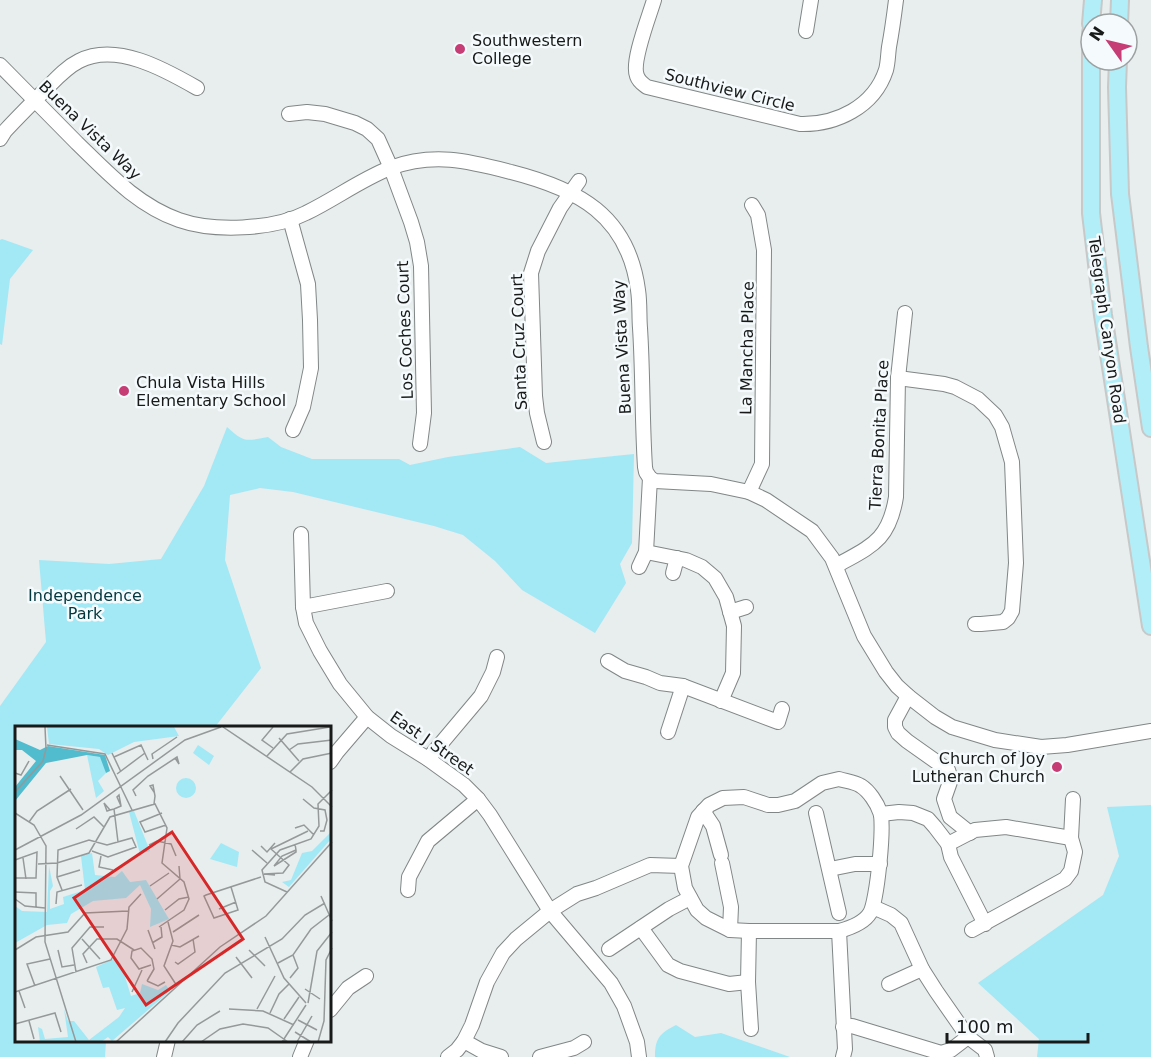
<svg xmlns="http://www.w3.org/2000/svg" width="1151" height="1057" font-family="'DejaVu Sans',sans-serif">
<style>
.green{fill:#a3e8f5}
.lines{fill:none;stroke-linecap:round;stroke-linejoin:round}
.minor-casing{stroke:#818686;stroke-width:16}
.major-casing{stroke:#c8c8c8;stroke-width:20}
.minor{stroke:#fff;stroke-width:14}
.major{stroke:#b2eef8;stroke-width:16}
.poi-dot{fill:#c63c74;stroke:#f5fbfc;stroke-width:2}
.labels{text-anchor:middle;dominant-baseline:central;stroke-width:5;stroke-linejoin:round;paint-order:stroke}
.poi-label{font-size:16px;fill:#181a1a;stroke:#f5fbfc;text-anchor:start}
.street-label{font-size:16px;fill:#181a1a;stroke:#f5fbfc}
.park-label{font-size:16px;fill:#02373e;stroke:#f5fbfc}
.inset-road{fill:none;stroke:#959999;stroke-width:1.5}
.view{fill:#d62828;fill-opacity:0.15;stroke:#d62828;stroke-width:3}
.inset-edge{fill:none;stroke:#181a1a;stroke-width:3}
</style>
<rect width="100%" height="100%" fill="#e8edee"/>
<g class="green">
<path d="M 2,239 L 33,250 L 10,279 L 2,345 L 0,344 L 0,240 Z"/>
<path d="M 227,427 C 244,443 246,441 268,437 L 281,447 L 312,459 L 399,459 L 410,465 L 448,457 L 520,447 L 546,463 L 634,454 L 632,543 L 620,564 L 626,583 L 595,633 L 522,590 L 495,561 L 463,535 L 434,526 L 293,492 L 260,488 L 230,495 L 225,560 L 261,668 L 215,727 L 16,727 L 16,1040 L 106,1041 L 105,1057 L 0,1057 L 0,706 L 46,642 L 39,560 L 109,564 L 161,559 L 204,486 Z"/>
<path d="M 1151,805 L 1151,1057 L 1037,1057 L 1039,1039 L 978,983 L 1103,895 L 1119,856 L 1107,807 Z"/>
<path d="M 676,1025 L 695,1037 L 721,1033 L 790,1057 L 655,1057 C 655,1038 660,1033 676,1025 Z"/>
</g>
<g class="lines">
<g class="minor-casing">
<g id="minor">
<path d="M 654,0 C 649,17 631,62 637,76 C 639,82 643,84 647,87 L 800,124 C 836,125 874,107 886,70 C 888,63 888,54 889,47 C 892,31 894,16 896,0"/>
<path d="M 806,31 L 811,0"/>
<path d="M 0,65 C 26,91 51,117 77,143 C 109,174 137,205 179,220 C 213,232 273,230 306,213 C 335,199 360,180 390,168 C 434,152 468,161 511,172 C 578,189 628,215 638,290 C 640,303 639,316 640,328 C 643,374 642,421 645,467 L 646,472 L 650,478 L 655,481 L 711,484 L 749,492 L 766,500 L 812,531 L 832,558 L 864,636 L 886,672 L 897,686 L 908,696 L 935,717 L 952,727 L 995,740 L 1041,747 L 1067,745 L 1151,731"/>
<path d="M 289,114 L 307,112 L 325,114 L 355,123 L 367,129 L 378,139 L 391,168 L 411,222 L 417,242 L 421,266 L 424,413 L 420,444"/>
<path d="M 0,139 L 5,131 C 18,117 31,104 44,91 C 55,80 65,68 79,61 C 116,42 164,69 197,88"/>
<path d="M 290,219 L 308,284 L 310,320 L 311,368 L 303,407 L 293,430"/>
<path d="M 898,378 L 944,384 L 955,387 L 978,399 L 995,415 L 1002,427 L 1012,462 L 1016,563 L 1012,611 L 1008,618 L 1003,622 L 981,624 L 975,624"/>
<path d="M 544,442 L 537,413 L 535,396 L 531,273 L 538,251 L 560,208 L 579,181"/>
<path d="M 749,492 L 762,464 L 764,250 L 758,215 L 752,205"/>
<path d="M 301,534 L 303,607 L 306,623 L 320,651 L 340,684 L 367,717 L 391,736 L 428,759 L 464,785 L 478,799 L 490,815 L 550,911 L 611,983 L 624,1006 L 637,1042 L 639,1057"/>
<path d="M 646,552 L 686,560 L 702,567 L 715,578 L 726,597 L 734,626 L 733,673 L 721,701"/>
<path d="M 836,566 C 871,546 889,541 896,497 L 898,378 L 905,313"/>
<path d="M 639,567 L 646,552 L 650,478"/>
<path d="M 673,573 L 677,558"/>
<path d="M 303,607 L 387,591"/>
<path d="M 730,612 L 746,607"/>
<path d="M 608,661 L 625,671 L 646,677 L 660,683 L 683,686 L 778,722 L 782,709"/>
<path d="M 908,696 L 895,720 L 895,727 L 898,733 L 907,741 L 948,770 L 951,779 L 944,799 L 950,817 L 970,833"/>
<path d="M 668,732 L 683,686"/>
<path d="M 428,759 L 481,696 L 493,672 L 497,657"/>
<path d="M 330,762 L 337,752 L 367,717"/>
<path d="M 839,779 C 845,781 855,782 861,786 C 869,791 877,803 880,812 C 885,823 877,902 870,913 C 864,923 850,928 839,931 L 749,931 L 730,930 L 706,918 L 697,910 L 685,888 L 681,866 L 698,817 L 709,805 L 723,798 L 744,797 L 768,805 L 778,805 L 795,801 L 822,783 Z"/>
<path d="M 703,811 L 713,826 L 721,855"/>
<path d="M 816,813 L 839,913"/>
<path d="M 881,814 L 899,812 L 913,813 L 928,819 L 935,827 L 948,844 L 951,857 L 985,924"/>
<path d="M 948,844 L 975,830 L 1006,827 L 1071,838"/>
<path d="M 722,863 L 731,907 L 730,930"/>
<path d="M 830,869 L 855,864 L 880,864"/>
<path d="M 408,890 L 409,877 L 428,841 L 478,799"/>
<path d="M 873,907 L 891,915 L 901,923 L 922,969 L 936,991 L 968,1037 L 985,1050 L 987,1057"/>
<path d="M 641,928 L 668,965 L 680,971 L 729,984 L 748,982"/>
<path d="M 972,930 L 1065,879 L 1071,871 L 1075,852 L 1071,838 L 1073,799"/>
<path d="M 749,931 L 748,982 L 751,1029"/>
<path d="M 839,931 L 845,1049 L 843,1057"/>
<path d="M 609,949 L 669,909 L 690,898"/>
<path d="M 889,984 L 922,969"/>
<path d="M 330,1010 L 348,988 L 366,976"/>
<path d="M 843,1027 L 852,1026 L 941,1053 L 951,1050 L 968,1037"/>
<path d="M 464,1041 L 482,1051 L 501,1057"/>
<path d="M 164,1057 L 168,1040"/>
<path d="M 300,1057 L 307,1040"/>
<path d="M 448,1057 L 457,1050 L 464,1041 L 472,1025 L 487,982 L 503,953 L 516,939 L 550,911 L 577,894 L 596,888 L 650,865 L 681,866"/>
<path d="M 540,1057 L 574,1048 L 584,1042"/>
</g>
</g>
<g class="major-casing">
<g id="major">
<path d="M 1091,24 L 1093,0"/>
<path d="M 1119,24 L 1120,0"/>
<path d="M 1091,32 L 1091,213 L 1103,315 L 1151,626"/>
<path d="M 1118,60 L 1117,87 L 1120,194 L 1139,347 L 1151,428"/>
</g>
</g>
<use href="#minor" class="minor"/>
<use href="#major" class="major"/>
</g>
<g class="poi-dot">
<circle cx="460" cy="49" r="6"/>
<circle cx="124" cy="391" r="6"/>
<circle cx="1057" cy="767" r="6"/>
</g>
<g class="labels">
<g class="poi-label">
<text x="472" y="40">Southwestern<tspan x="472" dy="18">College</tspan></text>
<text x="136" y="382">Chula Vista Hills<tspan x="136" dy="18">Elementary School</tspan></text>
<text x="1045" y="758" text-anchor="end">Church of Joy<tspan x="1045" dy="18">Lutheran Church</tspan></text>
</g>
<g class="street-label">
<text transform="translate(730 90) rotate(14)">Southview Circle</text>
<text transform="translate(90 130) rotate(44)">Buena Vista Way</text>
<text transform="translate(405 330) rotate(-92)">Los Coches Court</text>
<text transform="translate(1107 330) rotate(82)">Telegraph Canyon Road</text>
<text transform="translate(519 342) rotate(-92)">Santa Cruz Court</text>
<text transform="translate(622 347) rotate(-93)">Buena Vista Way</text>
<text transform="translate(747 348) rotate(-89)">La Mancha Place</text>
<text transform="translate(879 435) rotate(-87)">Tierra Bonita Place</text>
<text transform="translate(432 743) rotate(35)">East J Street</text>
</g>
<g class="park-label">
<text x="85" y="595">Independence<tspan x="85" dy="18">Park</tspan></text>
</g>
</g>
<g transform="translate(15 726)">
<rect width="316" height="316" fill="#e8edee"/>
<path d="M 32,1 L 159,1 L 164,10 L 119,16 L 93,29 L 84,23 L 34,18 ZM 183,19 L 199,30 L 194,39 L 178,27 ZM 72,29 L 85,31 L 89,36 L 91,47 L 83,55 L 89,65 L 81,72 ZM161 62a10 10 0 1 1 20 0a10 10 0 1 1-20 0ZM 119,85 L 135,125 L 125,128 L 114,86 ZM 316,106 L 316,113 L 274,161 L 267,156 L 276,154 L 287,127 L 297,125 ZM 206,117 L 224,126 L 222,141 L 195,133 ZM 77,127 L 80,149 L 100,151 L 107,145 L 115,156 L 131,154 L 154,193 L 135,201 L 136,183 L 125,159 L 111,172 L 78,175 L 56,188 L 52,197 L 32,199 L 0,217 L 0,180 L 7,185 L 32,186 L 34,140 L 38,160 L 35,165 L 35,183 L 49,178 L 48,171 L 70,164 L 66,130 ZM 101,232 L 106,238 L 116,270 L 125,267 L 127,258 L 143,264 L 151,259 L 155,265 L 97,315 L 93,311 L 86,316 L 25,316 L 23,301 L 27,303 L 30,313 L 53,311 L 49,283 L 53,295 L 59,295 L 74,314 L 104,291 L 110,282 L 102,284 L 94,261 L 88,262 L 81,241 Z" fill="#a3e8f5"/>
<path d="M 0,13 L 25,24 L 33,20 L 90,29 L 95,45 L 91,47 L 85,31 L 72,29 L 31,37 L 0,75 L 0,61 L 21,35 L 7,24 L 0,24 Z" fill="#51bccd"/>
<path class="inset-road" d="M 208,1 L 297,61 L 317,81M 264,12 L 284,35M 32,19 L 90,28 L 117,84M 258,22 L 247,14 L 258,1M 274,24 L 283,18 L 317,14M 97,27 L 106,46M 252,30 L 272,8 L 315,1M 99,31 L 126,19 L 133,34M 138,33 L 137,28 L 162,11M 275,46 L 288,33 L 317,27M 0,47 L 6,49 L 14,35M 102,48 L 130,27M 45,50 L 68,84M 0,66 L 28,35 L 31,23 L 30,1M 121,70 L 118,64 L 133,50 L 162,31 L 164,38 L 160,32M 288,73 L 299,82 L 310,84 L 312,94 L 309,105 L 305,105M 139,78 L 140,70 L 138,59 L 135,60 L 139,66M 99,83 L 103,116M 95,84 L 89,77 L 92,85 L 95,84 L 99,83 L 106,80 L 104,69 L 102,71 L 106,80M 0,87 L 19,99 L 31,120 L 30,216 L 61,316M 147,87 L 125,96 L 130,106 L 151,99M 14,96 L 22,85 L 56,63M 280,102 L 289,99 L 299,109M 61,103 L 79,91 L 89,101M 280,118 L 281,124 L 281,126 L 259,140 L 267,130 L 281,124M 134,119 L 142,115 L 156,118 L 161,130M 246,120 L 252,126 L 260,117M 0,124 L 66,89 L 170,14 L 206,1M 237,124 L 252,137M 86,130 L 84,141 L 98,144M 8,132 L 11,153M 0,134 L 22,126 L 21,152 L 0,152M 23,138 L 42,137 L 74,127 L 95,91 L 140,78 L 152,102 L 147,137 L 169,156 L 174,173 L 169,184 L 144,201M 260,149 L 249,148 L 268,147 L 274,139 L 256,123 L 293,105M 42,151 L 65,144M 135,160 L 154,147M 216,161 L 223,184 L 199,192 L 189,170 L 191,169 L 246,151M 47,164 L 42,151 L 43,124 L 74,114 L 92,119 L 117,112 L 121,121 L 93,131 L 77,125M 0,166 L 21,167 L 21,181M 272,166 L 250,156 L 247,144 L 265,124 L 296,113 L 304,100 L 303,78 L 317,64M 306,170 L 317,195M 0,173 L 10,180 L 30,182M 142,173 L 165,153 L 164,140M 41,178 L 42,166 L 67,159M 204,183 L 221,176M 150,184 L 164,173 L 174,171M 153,196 L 158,215 L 149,240 L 162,260M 133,204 L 140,223M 158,206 L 184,189M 250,211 L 269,252 L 291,277M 67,213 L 85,233M 137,217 L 147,211 L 146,201M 156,219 L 165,221 L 184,210M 0,224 L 21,211 L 53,206 L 70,187 L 113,185M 43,224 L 47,241 L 59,239M 234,224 L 250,240M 221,231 L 237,252M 160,236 L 163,238 L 180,226 L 178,213M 72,237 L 68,228 L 82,213 L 102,213 L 119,224M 263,237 L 278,229 L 296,203 L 314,189M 61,246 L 57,222 L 75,201 L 89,201M 275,252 L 283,242 L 278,229M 132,255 L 139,243 L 137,233 L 126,222 L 117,225 L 116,232 L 124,243 L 136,239M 132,255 L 143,260 L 150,256M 20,260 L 12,238 L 35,233M 290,263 L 305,273M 4,265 L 10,282M 0,266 L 96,234 L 112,203 L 114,181 L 126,168M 117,266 L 127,244M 293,277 L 302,225 L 317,206M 214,283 L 248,285 L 279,299M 242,283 L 260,250M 255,287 L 264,268 L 274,258M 269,293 L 284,271M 283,294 L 302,304M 14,295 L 19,313M 0,298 L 40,287 L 46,306M 280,306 L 296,316M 101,316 L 205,221 L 251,190 L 317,116M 150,316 L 163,297 L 210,247 L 267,213 L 290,189 L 310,177M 167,316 L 182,299 L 205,285M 186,316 L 205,303 L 228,298 L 253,302 L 273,316M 267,316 L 291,279M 282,316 L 297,290M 303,316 L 309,295 L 311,234 L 317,222"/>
<path class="view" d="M 157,106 L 228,213 L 131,279 L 59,172 Z"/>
<rect width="316" height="316" class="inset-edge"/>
</g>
<g transform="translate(1109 42) rotate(304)"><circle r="28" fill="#f5fbfc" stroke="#9da1a2" stroke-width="1.5"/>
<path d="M0-4.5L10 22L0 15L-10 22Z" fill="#c63c74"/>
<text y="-9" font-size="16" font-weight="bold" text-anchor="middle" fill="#181a1a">N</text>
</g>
<path d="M947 1033v9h141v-9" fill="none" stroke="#181a1a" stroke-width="3"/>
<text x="956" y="1033" font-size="18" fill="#181a1a" stroke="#f5fbfc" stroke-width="4.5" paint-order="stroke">100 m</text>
</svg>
